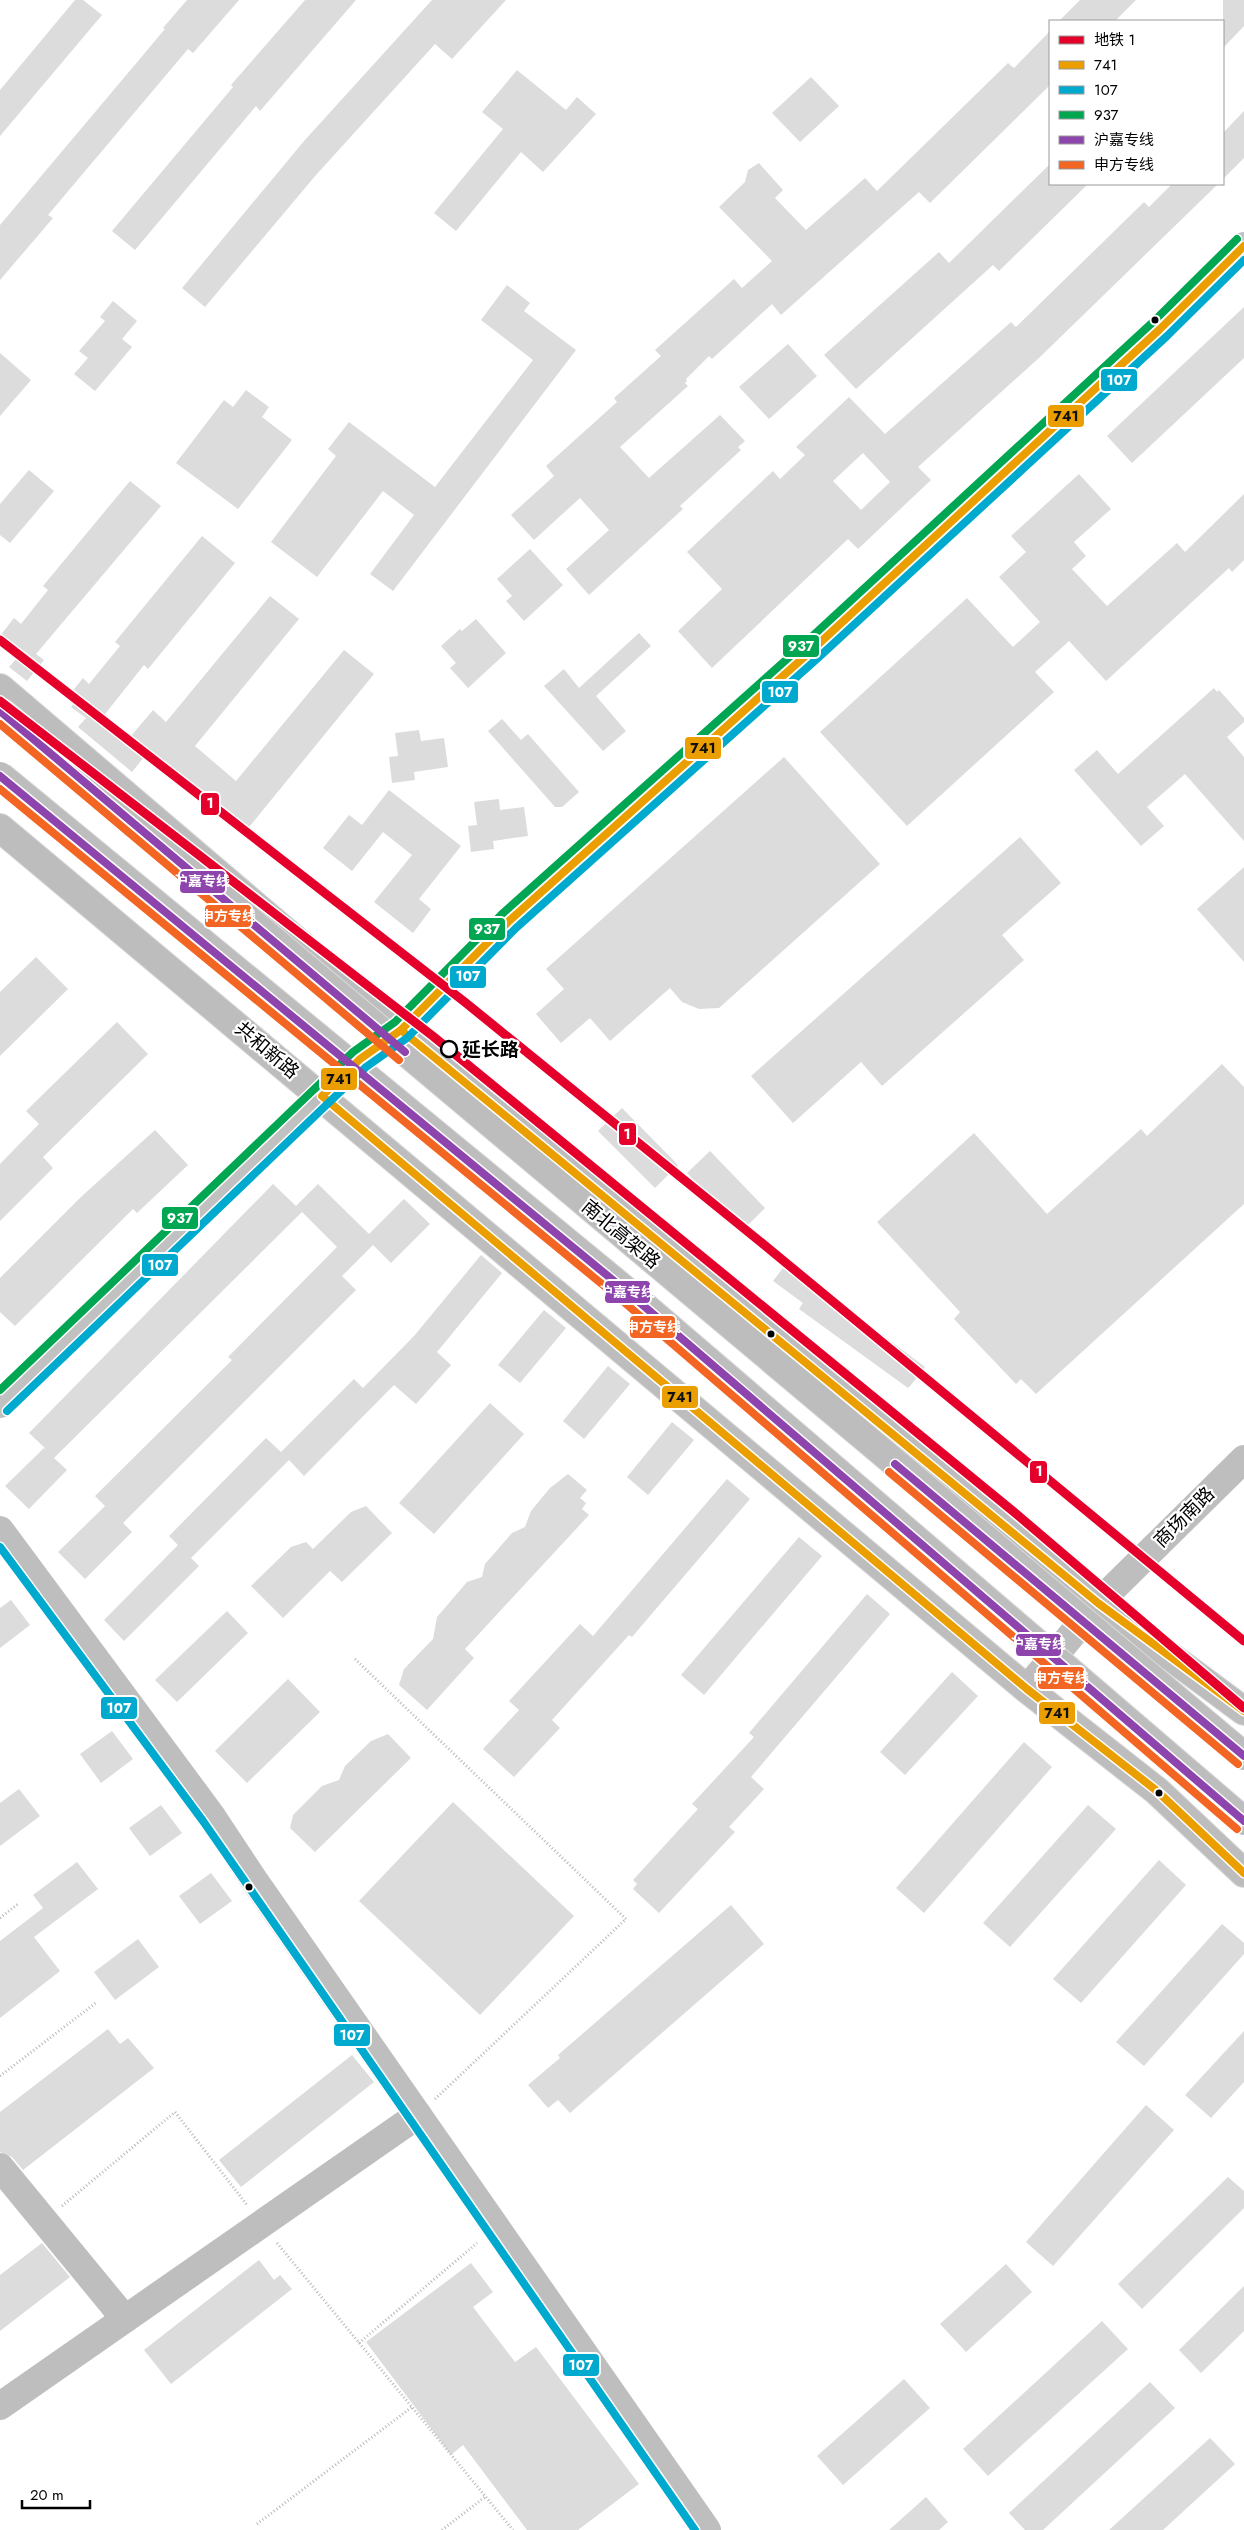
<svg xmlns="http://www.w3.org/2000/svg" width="1244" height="2530" font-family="Jost,'Noto Sans SC',sans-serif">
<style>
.building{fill:#dcdcdc;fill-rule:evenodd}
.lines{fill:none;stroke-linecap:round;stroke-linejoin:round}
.primary-casing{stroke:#dbdbdb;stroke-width:30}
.path{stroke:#b8b8b8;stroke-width:3;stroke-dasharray:1 2.5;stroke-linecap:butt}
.street{stroke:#bebebe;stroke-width:28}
.secondary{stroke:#c1c1c1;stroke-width:28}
.primary{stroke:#bdbdbd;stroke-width:28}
.highway-bridge-casing{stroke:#dbdbdb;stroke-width:30;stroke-linecap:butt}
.highway-bridge{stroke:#bdbdbd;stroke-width:28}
.bus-1-casing{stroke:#fff;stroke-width:11}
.bus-2-casing{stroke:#fff;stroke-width:11}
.bus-3-casing{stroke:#fff;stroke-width:11}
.bus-4-casing{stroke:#fff;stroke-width:11}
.bus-5-casing{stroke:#fff;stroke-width:11}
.bus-1{stroke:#eb9e00;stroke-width:8}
.bus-2{stroke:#00a9ce;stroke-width:8}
.bus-3{stroke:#00a651;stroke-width:8}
.bus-4{stroke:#8e44ad;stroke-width:8}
.bus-5{stroke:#f26522;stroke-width:8}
.metro-1-casing{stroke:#fff;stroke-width:12}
.metro-1{stroke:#e4002b;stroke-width:9}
.bus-dot{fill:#000;stroke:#fff;stroke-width:2}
.stop-dot{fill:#fff;stroke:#000;stroke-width:2.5}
.labels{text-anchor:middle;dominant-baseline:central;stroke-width:4.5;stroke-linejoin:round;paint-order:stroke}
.stop-label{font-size:19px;font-weight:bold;fill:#000;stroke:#fff;text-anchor:start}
.street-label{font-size:19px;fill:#000;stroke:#fff}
.line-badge{stroke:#fff;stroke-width:2}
.badge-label{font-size:14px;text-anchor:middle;font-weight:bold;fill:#fff}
.pale-badge-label{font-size:14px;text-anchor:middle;font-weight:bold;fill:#111}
</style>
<rect width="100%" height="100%" fill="#fff"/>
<g class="building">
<path d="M 75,0 L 83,0 L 102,15 L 0,136 L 0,90 Z"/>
<path d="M 187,0 L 239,0 L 193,53 L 188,49 L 48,215 L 53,218 L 0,280 L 0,225 L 165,29 L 163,28 Z"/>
<path d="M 305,0 L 356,0 L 260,111 L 256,106 L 135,250 L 112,231 L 233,87 L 231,85 Z"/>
<path d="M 432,0 L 506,0 L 452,59 L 435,44 L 316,175 L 205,307 L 182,288 L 304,141 Z"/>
<path d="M 1080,0 L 1136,0 L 1115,21 L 1059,21 Z"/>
<path d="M 1223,0 L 1244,0 L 1244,26 L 1223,48 Z"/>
<path d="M 1050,31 L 1050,85 L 930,203 L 919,192 L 781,315 L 772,304 L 712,359 L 709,356 L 686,379 L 687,381 L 685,383 L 688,386 L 620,447 L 649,478 L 720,415 L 745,441 L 738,447 L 741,450 L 680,506 L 683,509 L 589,595 L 566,569 L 609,530 L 580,498 L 534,540 L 511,515 L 554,476 L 546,466 L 617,402 L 614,398 L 661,356 L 655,350 L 734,279 L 742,288 L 772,261 L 719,207 L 745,182 L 748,170 L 759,163 L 783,190 L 775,198 L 806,230 L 865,178 L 877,191 L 1008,63 L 1014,68 Z"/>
<path d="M 517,70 L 566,110 L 577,97 L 596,114 L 543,172 L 521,152 L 456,231 L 434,213 L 503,129 L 482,112 Z"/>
<path d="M 811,77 L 839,106 L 800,142 L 772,113 Z"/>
<path d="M 1244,111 L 1244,158 L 1223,179 L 1223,133 Z"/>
<path d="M 1050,164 L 1050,184 L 1088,184 L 999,271 L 993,265 L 856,389 L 824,355 L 939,252 L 949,263 Z"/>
<path d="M 1172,184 L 1218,184 L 1040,357 L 918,467 L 931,480 L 858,549 L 848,539 L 712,668 L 678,631 L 722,589 L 687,552 L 773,471 L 780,479 L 805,455 L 796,447 L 849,397 L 885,434 L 1011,322 L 1016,327 L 1144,202 L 1149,207 ZM 863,453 L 890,482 L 861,510 L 833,481 Z"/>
<path d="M 507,285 L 530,303 L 524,311 L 576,350 L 393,591 L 370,574 L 414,515 L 383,491 L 317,577 L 271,542 L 336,456 L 328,449 L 349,422 L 435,487 L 533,360 L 481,320 Z"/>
<path d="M 113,301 L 137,321 L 122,339 L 132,347 L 95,391 L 74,374 L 88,358 L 79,351 L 105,321 L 100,317 Z"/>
<path d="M 1244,307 L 1244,358 L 1132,463 L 1107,436 Z"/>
<path d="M 788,344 L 817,376 L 769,419 L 739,387 Z"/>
<path d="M 0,353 L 31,380 L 0,416 Z"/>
<path d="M 246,390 L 269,407 L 262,417 L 292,440 L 238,509 L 176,463 L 224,400 L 233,407 Z"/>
<path d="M 29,470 L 54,491 L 10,543 L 0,535 L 0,504 Z"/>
<path d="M 1079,474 L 1111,509 L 1074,542 L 1086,556 L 1072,569 L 1107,606 L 1177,543 L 1185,552 L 1244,494 L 1244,560 L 1232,572 L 1229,568 L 1106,681 L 1069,641 L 1035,672 L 1054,692 L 907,826 L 820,732 L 967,598 L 1013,647 L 1040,622 L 999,577 L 1026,552 L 1011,536 Z"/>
<path d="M 130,481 L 161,506 L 36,654 L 44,660 L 27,681 L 9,667 L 17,658 L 0,644 L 0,636 L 14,618 L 21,624 L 48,590 L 43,586 Z"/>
<path d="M 202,536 L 235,563 L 148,669 L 144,665 L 105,714 L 131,736 L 153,710 L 166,722 L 270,596 L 299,619 L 195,746 L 236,781 L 344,650 L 374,674 L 245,832 L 149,751 L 132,772 L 78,727 L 86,718 L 71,707 L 74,703 L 67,698 L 83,678 L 89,684 L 120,646 L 115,642 Z"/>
<path d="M 530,549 L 563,585 L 524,621 L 506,601 L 512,596 L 497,579 Z"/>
<path d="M 476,619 L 506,653 L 468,688 L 450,668 L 456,663 L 441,646 L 460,629 L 462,631 Z"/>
<path d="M 639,633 L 651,646 L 596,696 L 626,731 L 603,751 L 544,686 L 564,669 L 579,688 Z"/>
<path d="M 1214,688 L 1217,692 L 1219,690 L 1244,718 L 1244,722 L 1227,737 L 1244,757 L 1244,841 L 1185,774 L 1147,807 L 1164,826 L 1141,846 L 1074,770 L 1097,750 L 1118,774 Z"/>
<path d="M 502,719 L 521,740 L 528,734 L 579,792 L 562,807 L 555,807 L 488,731 Z"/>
<path d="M 419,730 L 421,741 L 444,738 L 448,767 L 414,772 L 415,780 L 392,783 L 389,757 L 398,756 L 395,733 Z"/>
<path d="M 784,757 L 880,864 L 719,1008 L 699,1009 L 682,1002 L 670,988 L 610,1041 L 590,1018 L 561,1043 L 536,1014 L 564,989 L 546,969 Z"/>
<path d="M 389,790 L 461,846 L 419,899 L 431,909 L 413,933 L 374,902 L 412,855 L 383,832 L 352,871 L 323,848 L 349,815 L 362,825 Z"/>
<path d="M 499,799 L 500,810 L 524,807 L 528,836 L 493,841 L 494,849 L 471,852 L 468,826 L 477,825 L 474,802 Z"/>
<path d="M 1020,837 L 1061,883 L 1002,935 L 1024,960 L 882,1086 L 861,1062 L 793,1123 L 751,1076 Z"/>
<path d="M 1244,867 L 1244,962 L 1197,909 Z"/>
<path d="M 36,957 L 68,989 L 0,1056 L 0,992 Z"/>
<path d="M 117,1022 L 148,1054 L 43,1157 L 53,1168 L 0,1221 L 0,1164 L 39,1124 L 26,1111 Z"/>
<path d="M 1222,1064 L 1244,1087 L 1244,1204 L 1036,1394 L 1021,1379 L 1016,1384 L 954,1319 L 960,1312 L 877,1222 L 974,1133 L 1047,1214 L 1141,1129 L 1147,1136 Z"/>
<path d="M 622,1108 L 678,1165 L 655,1188 L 598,1131 Z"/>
<path d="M 155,1130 L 188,1165 L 137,1213 L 133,1209 L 15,1326 L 0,1312 L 0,1278 L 82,1196 Z"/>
<path d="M 710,1151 L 765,1208 L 742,1231 L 687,1173 Z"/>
<path d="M 273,1184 L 296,1206 L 318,1184 L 369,1234 L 404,1199 L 430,1224 L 391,1263 L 373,1245 L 342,1276 L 356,1290 L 123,1523 L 132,1532 L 85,1579 L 58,1552 L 105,1506 L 95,1496 L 232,1360 L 228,1357 L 337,1247 L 302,1212 L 54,1458 L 67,1470 L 29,1509 L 5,1486 L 44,1448 L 47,1450 L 29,1433 Z"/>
<path d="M 481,1255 L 502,1273 L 437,1352 L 451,1365 L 416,1404 L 394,1385 L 304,1476 L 289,1460 L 191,1558 L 199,1566 L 124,1641 L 104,1620 L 178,1545 L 169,1536 L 266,1438 L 281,1452 L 354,1379 L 363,1388 L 414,1336 Z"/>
<path d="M 787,1263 L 925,1367 L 911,1385 L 908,1388 L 799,1309 L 803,1303 L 773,1281 Z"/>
<path d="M 544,1310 L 566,1328 L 520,1383 L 498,1365 Z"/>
<path d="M 608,1366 L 630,1384 L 584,1439 L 563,1421 Z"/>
<path d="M 490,1403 L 524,1434 L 434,1534 L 399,1503 Z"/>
<path d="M 672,1422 L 694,1440 L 648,1495 L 627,1477 Z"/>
<path d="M 568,1474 L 587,1490 L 580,1498 L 586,1503 L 582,1509 L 589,1515 L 465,1649 L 474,1658 L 427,1710 L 399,1685 L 404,1669 L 433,1639 L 437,1617 L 467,1582 L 482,1577 L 485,1564 L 512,1533 L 525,1527 L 531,1511 L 550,1488 Z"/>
<path d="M 727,1479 L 750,1499 L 632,1637 L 629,1635 L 552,1720 L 560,1728 L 514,1777 L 483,1749 L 519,1710 L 509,1701 L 580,1624 L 593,1636 Z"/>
<path d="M 366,1506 L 392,1533 L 342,1582 L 330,1571 L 283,1618 L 251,1586 L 291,1547 L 306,1542 L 313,1549 L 351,1512 Z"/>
<path d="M 799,1537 L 822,1556 L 704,1695 L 681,1675 Z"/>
<path d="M 867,1594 L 890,1614 L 751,1777 L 764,1789 L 729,1827 L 735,1832 L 659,1913 L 633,1889 L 637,1884 L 633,1880 L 698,1809 L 692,1804 L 754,1737 L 749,1733 Z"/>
<path d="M 11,1600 L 30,1625 L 0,1648 L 0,1608 Z"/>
<path d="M 227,1611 L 248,1633 L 177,1702 L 155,1680 Z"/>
<path d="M 952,1672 L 978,1696 L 905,1775 L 880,1752 Z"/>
<path d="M 288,1679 L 320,1712 L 247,1783 L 215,1751 Z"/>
<path d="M 112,1731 L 133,1759 L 101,1783 L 80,1754 Z"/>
<path d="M 388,1734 L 411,1758 L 315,1852 L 290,1828 L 293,1815 L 322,1786 L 339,1780 L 345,1766 L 371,1741 Z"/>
<path d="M 1024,1742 L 1052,1767 L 924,1913 L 896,1888 Z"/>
<path d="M 19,1789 L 40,1816 L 0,1846 L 0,1803 Z"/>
<path d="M 453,1802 L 574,1916 L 480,2015 L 359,1901 Z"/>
<path d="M 161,1805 L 182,1833 L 150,1856 L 129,1828 Z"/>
<path d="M 1088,1805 L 1116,1829 L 1010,1947 L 983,1923 Z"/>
<path d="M 1159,1860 L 1186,1885 L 1081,2003 L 1053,1979 Z"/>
<path d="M 77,1862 L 98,1889 L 34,1937 L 60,1971 L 0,2018 L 0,1941 L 43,1908 L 33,1895 Z"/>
<path d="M 211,1873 L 232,1901 L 200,1924 L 179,1896 Z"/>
<path d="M 731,1905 L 764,1944 L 570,2113 L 558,2100 L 548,2108 L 528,2085 L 560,2058 L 558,2055 Z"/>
<path d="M 1222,1924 L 1244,1943 L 1244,1954 L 1144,2066 L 1116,2042 Z"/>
<path d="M 138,1939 L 159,1967 L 115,2000 L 94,1972 Z"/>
<path d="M 108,2029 L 120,2044 L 128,2038 L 154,2068 L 23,2170 L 12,2157 L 0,2152 L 0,2112 Z"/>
<path d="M 1244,2031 L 1244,2082 L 1211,2118 L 1185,2095 Z"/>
<path d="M 352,2055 L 374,2082 L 241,2187 L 219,2160 Z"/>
<path d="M 1146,2105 L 1174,2130 L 1053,2266 L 1026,2242 Z"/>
<path d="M 1228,2177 L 1244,2191 L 1244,2208 L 1142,2309 L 1118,2284 Z"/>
<path d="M 42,2243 L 70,2277 L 0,2331 L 0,2275 Z"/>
<path d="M 259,2260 L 274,2280 L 280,2275 L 292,2289 L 171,2384 L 144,2350 Z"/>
<path d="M 471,2263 L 493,2292 L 473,2307 L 515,2362 L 536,2347 L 639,2484 L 578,2530 L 527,2530 L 463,2445 L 451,2455 L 366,2342 Z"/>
<path d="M 1006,2264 L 1032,2292 L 966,2352 L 940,2324 Z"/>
<path d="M 1244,2286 L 1244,2331 L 1201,2373 L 1179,2350 Z"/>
<path d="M 1102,2321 L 1128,2349 L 988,2476 L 963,2449 Z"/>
<path d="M 904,2379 L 930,2408 L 843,2485 L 817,2456 Z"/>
<path d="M 1150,2382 L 1175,2408 L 1043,2530 L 1025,2530 L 1009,2513 Z"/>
<path d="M 1210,2438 L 1235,2464 L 1163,2530 L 1109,2530 Z"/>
<path d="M 926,2497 L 948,2522 L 939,2530 L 889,2530 Z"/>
</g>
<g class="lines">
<g class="primary-casing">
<g id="primary">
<path d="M 0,688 L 401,1030 L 765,1331 L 1098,1603 L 1244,1711"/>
<path d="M 0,828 L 1027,1689 L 1157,1791 L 1244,1873"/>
</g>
</g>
<g class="path">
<path d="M 355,1659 L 626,1919 L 435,2099"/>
<path d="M 0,1918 L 18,1904"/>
<path d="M 0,2076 L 97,2002"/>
<path d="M 62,2206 L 175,2112 L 247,2205"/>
<path d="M 277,2243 L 513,2530"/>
<path d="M 359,2343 L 477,2243"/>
<path d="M 257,2524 L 412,2407"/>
<path d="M 442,2530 L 485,2497"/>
</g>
<g class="street">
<path d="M 0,1530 L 211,1815 L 254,1880 L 707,2530"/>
<path d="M 1027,1689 L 1098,1603 L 1244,1459"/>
<path d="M 0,2167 L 125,2319"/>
<path d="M 0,2406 L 418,2115"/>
</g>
<path class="secondary" d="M 0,1404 L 360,1059 L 401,1030 L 509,921 L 812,650 L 1160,329 L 1244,246"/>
<use href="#primary" class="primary"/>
<g class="highway-bridge-casing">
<g id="highway-bridge">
<path d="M 0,711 L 1244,1756"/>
<path d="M 0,776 L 631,1295 L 1244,1821"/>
</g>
</g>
<use href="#highway-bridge" class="highway-bridge"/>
<g class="bus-1-casing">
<g id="bus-1">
<path d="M 1244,246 L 1160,329 L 812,650 L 509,921 L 401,1030 L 360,1059 L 322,1096 L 1027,1689 L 1157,1791 L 1244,1873"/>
<path d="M 401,1030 L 1098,1603 L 1244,1711"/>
</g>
</g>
<g class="bus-2-casing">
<g id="bus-2">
<path d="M 7,1411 L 366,1067 L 407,1038 L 516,928 L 819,657 L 1167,336 L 1244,260"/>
<path d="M 0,1547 L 203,1821 L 695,2530"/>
</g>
</g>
<g class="bus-3-casing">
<path id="bus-3" d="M 0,1390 L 353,1052 L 395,1022 L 502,914 L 805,643 L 1153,322 L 1237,239"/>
</g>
<g class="bus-4-casing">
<g id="bus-4">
<path d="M 0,711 L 405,1052"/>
<path d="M 0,776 L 631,1295 L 1244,1821"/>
<path d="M 895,1464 L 1244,1756"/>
</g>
</g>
<g class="bus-5-casing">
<g id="bus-5">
<path d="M 0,724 L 399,1060"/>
<path d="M 0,789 L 625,1303 L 1237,1829"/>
<path d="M 889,1472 L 1238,1764"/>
</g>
</g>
<use href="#bus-1" class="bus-1"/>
<use href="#bus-2" class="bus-2"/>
<use href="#bus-3" class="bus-3"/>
<use href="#bus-4" class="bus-4"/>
<use href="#bus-5" class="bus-5"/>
<g class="metro-1-casing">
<g id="metro-1">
<path d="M 0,640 L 466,1003 L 768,1248 L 1244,1641"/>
<path d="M 0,701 L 434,1037 L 1014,1512 L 1244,1708"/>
</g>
</g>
<use href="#metro-1" class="metro-1"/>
</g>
<g class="bus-dot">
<circle cx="1155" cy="320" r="4.5"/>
<circle cx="771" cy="1334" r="4.5"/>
<circle cx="1159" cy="1793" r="4.5"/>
<circle cx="249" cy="1887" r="4.5"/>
</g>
<circle class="stop-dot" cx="449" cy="1049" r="8"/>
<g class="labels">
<g class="stop-label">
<text x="462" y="1049">延长路</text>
</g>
<g class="street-label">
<text transform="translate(267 1050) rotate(40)">共和新路</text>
<text transform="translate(621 1234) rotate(40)">南北高架路</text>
<text transform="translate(1184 1517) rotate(-45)">商场南路</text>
</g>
</g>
<g class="line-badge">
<rect x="1100" y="368" width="38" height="24" rx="5" fill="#00a9ce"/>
<rect x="1047" y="404" width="38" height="24" rx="5" fill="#eb9e00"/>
<rect x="782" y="634" width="38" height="24" rx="5" fill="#00a651"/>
<rect x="761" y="680" width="38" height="24" rx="5" fill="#00a9ce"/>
<rect x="684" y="736" width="38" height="24" rx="5" fill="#eb9e00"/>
<rect x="200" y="792" width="20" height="24" rx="5" fill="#e4002b"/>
<rect x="179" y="870" width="47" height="24" rx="5" fill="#8e44ad"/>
<rect x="204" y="904" width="48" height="24" rx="5" fill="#f26522"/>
<rect x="468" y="917" width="38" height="24" rx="5" fill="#00a651"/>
<rect x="449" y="965" width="38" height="24" rx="5" fill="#00a9ce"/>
<rect x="320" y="1067" width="38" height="24" rx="5" fill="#eb9e00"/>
<rect x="618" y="1122" width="19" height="24" rx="5" fill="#e4002b"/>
<rect x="161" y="1206" width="38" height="24" rx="5" fill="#00a651"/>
<rect x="141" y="1253" width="38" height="24" rx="5" fill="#00a9ce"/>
<rect x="604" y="1280" width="47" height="24" rx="5" fill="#8e44ad"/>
<rect x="629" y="1315" width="47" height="24" rx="5" fill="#f26522"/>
<rect x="661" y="1385" width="38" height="24" rx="5" fill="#eb9e00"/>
<rect x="1029" y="1460" width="19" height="24" rx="5" fill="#e4002b"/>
<rect x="1015" y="1633" width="47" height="24" rx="5" fill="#8e44ad"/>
<rect x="1037" y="1666" width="48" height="24" rx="5" fill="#f26522"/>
<rect x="100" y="1696" width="38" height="24" rx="5" fill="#00a9ce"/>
<rect x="1038" y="1701" width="38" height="24" rx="5" fill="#eb9e00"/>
<rect x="333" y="2023" width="38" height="24" rx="5" fill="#00a9ce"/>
<rect x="562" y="2353" width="38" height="24" rx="5" fill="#00a9ce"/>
</g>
<g class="badge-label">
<text x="1119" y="385">107</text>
<text x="801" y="651">937</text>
<text x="780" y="697">107</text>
<text x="210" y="808">1</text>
<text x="202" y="886">沪嘉专线</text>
<text x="228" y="921">申方专线</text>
<text x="487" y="934">937</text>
<text x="468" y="981">107</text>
<text x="627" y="1139">1</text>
<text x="180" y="1223">937</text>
<text x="160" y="1270">107</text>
<text x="627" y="1297">沪嘉专线</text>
<text x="653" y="1332">申方专线</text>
<text x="1039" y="1476">1</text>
<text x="1038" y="1649">沪嘉专线</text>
<text x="1061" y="1683">申方专线</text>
<text x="119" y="1713">107</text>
<text x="352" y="2040">107</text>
<text x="581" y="2370">107</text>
</g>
<g class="pale-badge-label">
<text x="1066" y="421">741</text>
<text x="703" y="753">741</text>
<text x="339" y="1084">741</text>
<text x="680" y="1402">741</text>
<text x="1057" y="1718">741</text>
</g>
<rect x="1049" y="20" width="175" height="165" fill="#ffffff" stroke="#999999"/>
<rect x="1059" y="36" width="25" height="8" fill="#e4002b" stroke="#999999"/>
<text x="1094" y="45" font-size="15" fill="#000000">地铁 1</text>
<rect x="1059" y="61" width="25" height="8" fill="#eb9e00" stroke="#999999"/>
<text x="1094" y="70" font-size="15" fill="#000000">741</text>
<rect x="1059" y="86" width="25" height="8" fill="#00a9ce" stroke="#999999"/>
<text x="1094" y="95" font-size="15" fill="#000000">107</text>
<rect x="1059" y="111" width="25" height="8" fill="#00a651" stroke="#999999"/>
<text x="1094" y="120" font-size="15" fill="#000000">937</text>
<rect x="1059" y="136" width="25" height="8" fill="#8e44ad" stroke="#999999"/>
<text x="1094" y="145" font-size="15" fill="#000000">沪嘉专线</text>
<rect x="1059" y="161" width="25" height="8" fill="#f26522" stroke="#999999"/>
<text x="1094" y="170" font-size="15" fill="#000000">申方专线</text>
<path d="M22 2500v8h68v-8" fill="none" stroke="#000000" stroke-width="2.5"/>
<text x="30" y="2500" font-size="15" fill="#000000" stroke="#ffffff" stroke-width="4" paint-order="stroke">20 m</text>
</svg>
